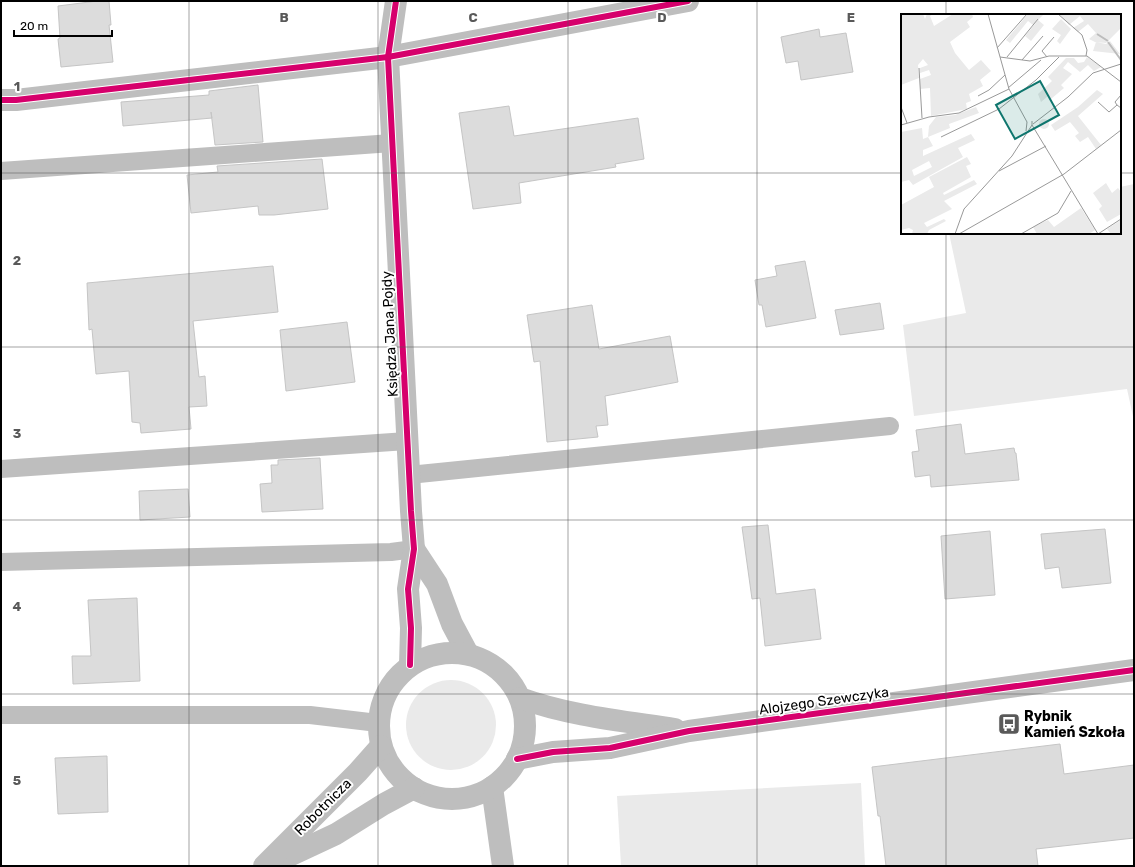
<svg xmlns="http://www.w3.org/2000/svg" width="1135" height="867" font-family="Rubik,sans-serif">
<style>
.green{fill:#eaeaea}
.building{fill:#dcdcdc;stroke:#c5c5c5}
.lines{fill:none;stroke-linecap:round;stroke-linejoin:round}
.service{stroke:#bebebe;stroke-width:18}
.minor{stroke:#bebebe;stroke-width:22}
.tertiary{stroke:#bebebe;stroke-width:22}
.cycleway-casing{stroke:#fff;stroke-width:8}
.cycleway{stroke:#d6006c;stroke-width:6}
.grid{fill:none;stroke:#595959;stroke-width:1;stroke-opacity:0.55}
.labels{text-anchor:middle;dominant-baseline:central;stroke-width:4;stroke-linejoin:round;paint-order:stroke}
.street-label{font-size:14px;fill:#000;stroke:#fff}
.poi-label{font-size:14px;font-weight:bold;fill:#000;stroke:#fff;text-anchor:start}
.inset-river{fill:none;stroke:#bcbcbc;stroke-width:2}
.inset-road{fill:none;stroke:#999;stroke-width:1}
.view{fill:#0f766e;fill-opacity:0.15;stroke:#0f766e;stroke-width:2}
.inset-edge{fill:none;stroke:#000;stroke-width:2}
.grid-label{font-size:13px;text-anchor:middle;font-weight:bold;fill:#595959;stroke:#fff;stroke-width:4;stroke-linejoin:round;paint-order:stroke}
</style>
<rect width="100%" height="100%" fill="#fff"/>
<g class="green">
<path d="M 1134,184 L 1134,421 L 1127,389 L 914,416 L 903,325 L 966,313 L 949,233 L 1120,233 L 1120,187 Z"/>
<circle cx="451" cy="725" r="45"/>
<path d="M 861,783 L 865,866 L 621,866 L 617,796 Z"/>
</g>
<g class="building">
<path d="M 97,1 L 109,1 L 111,25 L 109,25 L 113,62 L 61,67 L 58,39 L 60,38 L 58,6 Z"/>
<path d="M 819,29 L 820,37 L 846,33 L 853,72 L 801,80 L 798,61 L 786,63 L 781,37 Z"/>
<path d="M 258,85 L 263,142 L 215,145 L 211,112 L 212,118 L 123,126 L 121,102 L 209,95 L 209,91 Z"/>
<path d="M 509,106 L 514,136 L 638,118 L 644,159 L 615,164 L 616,167 L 519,183 L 521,203 L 473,209 L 459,113 Z"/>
<path d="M 322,159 L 328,209 L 274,215 L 259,215 L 258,206 L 191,213 L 187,175 L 218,172 L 217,166 Z"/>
<path d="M 805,261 L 816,318 L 766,327 L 762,305 L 759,305 L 755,280 L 777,276 L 775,266 Z"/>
<path d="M 273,266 L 278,312 L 193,321 L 199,377 L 205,376 L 207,406 L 189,407 L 191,429 L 141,433 L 140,423 L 132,422 L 129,371 L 96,374 L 92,329 L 89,330 L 87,283 Z"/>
<path d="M 880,303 L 884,329 L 840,335 L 835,310 Z"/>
<path d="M 592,305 L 599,349 L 670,336 L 678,382 L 605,396 L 608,425 L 596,426 L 598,437 L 547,442 L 540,361 L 534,362 L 527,315 Z"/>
<path d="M 347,322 L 355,382 L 286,391 L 280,330 Z"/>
<path d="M 961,424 L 965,454 L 1014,448 L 1015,453 L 1016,453 L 1019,480 L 931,487 L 930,475 L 915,477 L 912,452 L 919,451 L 916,430 Z"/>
<path d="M 320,458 L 323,509 L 262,512 L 260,484 L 272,483 L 271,465 L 278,465 L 278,460 Z"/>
<path d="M 188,489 L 190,517 L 140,520 L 139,491 Z"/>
<path d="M 768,525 L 776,594 L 815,589 L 821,639 L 765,646 L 760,598 L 752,599 L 742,527 Z"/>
<path d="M 1105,529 L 1111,583 L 1062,588 L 1059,567 L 1045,569 L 1041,534 Z"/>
<path d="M 990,531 L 995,595 L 945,599 L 941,536 Z"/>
<path d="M 137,598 L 140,681 L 73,684 L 72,656 L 91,656 L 88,600 Z"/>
<path d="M 1060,744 L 1064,774 L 1134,765 L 1134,838 L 1036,849 L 1038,866 L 886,866 L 880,816 L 878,816 L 872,767 Z"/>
<path d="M 107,756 L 108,812 L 58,814 L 55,758 Z"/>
</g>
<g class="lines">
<g class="service">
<path d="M 1,171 L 392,143"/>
<path d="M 1,469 L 407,441"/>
<path d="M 409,475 L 890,426"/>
<path d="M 1,562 L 391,552 L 414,549"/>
<path d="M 1,715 L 310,715 L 378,723"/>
</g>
<g class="minor">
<path d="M 1,100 L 16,100 L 388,57 L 688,1"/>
<path d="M 492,787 L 503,866"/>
</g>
<g class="tertiary">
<path d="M 396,1 L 388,57 L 411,511 L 414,549 L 408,589 L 411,628 L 410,665"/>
<path d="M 414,549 L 437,584 L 452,624 L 468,654"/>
<circle cx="452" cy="726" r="73"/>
<path d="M 520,698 C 570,716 623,721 675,729"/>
<path d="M 517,759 L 553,752 L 610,748 L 689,731 L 1134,670"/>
<path d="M 274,863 L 336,834 L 384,804 L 414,788"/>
<path d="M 264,866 L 358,772 L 381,746"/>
</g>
<g class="cycleway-casing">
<g id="cycleway">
<path d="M 396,1 L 388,57 L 411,511 L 414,549 L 408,589 L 411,628 L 410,665"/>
<path d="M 1,100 L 16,100 L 388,57 L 688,1"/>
<path d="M 517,759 L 553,752 L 610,748 L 689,731 L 1134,670"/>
</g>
</g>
<use href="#cycleway" class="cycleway"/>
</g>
<path class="grid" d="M 189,1 L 189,866M 378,1 L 378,866M 568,1 L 568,866M 757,1 L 757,866M 946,1 L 946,15M 1,173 L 902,173M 1120,173 L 1134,173M 946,233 L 946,866M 1,347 L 1134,347M 1,520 L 1134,520M 1,694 L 1134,694"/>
<defs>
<g id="bus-square" transform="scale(1.15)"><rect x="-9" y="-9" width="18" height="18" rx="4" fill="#595959" stroke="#fff"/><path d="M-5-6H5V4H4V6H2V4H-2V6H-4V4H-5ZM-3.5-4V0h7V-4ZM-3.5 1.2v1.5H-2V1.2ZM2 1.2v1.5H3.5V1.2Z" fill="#fff"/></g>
</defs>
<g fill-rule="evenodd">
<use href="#bus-square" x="1009" y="724"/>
</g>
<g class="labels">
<g class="street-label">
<text transform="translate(390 334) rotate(-93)">Księdza Jana Pojdy</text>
<text transform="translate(824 701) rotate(-8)">Alojzego Szewczyka</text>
<text transform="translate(323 807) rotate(-45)">Robotnicza</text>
</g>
<g class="poi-label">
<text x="1024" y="716">Rybnik<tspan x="1024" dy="16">Kamień Szkoła</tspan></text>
</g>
</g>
<g transform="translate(901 14)">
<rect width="220" height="220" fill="#fff"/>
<path d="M 0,0 L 22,0 L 24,5 L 26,0 L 32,0 L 29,2 L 33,12 L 52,0 L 71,0 L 72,3 L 66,8 L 69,13 L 49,28 L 54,39 L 68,56 L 80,46 L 90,57 L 79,66 L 82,72 L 68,80 L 70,87 L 65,89 L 66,95 L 30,102 L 29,74 L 19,75 L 19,65 L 30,61 L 28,56 L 19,59 L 19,54 L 27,51 L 22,45 L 17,51 L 18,64 L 0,71 ZM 127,0 L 143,0 L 132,11 L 127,7 L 109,29 L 105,26 ZM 158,0 L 220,0 L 220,14 L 205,29 L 194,28 L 188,25 L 195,19 L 187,10 L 177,18 L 172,14 L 183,7 L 179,2 L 168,11 ZM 160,5 L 170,15 L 159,30 L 156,27 L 160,21 L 151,15 ZM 137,6 L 143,11 L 130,27 L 124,22 ZM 209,27 L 219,40 L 192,37 L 195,28 L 205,30 ZM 186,43 L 200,53 L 193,57 L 187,51 L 179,58 L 167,48 L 162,54 L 171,60 L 160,71 L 163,74 L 150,85 L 147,82 L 140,88 L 137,80 L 151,67 L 147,63 L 165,44 L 173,44 L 177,49 L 183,48 ZM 196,76 L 202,80 L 177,102 L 200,131 L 195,135 L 187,123 L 179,128 L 174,122 L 178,119 L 169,108 L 154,117 L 150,111 L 177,93 ZM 75,93 L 78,99 L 48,110 L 49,114 L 27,123 L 32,132 L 22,136 L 22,142 L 70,120 L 74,126 L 57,134 L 62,143 L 12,171 L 8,166 L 0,168 L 0,118 L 21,114 L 22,125 L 27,123 L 28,112 L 35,103 L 54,101 ZM 28,147 L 31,153 L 13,162 L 11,156 ZM138 110a5 5 0 1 1 10 0a5 5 0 1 1-10 0ZM 66,143 L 70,150 L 65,152 L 70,163 L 42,179 L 43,181 L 73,166 L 76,170 L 43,187 L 51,195 L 23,209 L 26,213 L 43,205 L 45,207 L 28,216 L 26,220 L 11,220 L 12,216 L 8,214 L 0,216 L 0,191 L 33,173 L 28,163 ZM 205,169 L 211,179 L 217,174 L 220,178 L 220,200 L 206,208 L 198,195 L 201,192 L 192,179 ZM 180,194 L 194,216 L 188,220 L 136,220 L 132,213 L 147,206 L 153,213 ZM 220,206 L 220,220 L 210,220 L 206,215 Z" fill="#eaeaea" fill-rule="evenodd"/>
<path class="inset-river" d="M 196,20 L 207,27M 207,28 L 220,46"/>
<path class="inset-road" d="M 87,0 L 108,75 L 126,108 L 125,117M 157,0 L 181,21 L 186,36 L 185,42M 96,34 L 126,0M 99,43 L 129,47 L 148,42 L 186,42 L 220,68M 106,43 L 137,5M 146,43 L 141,37 L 153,23M 121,46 L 142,22M 18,54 L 21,104M 107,74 L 140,46M 77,82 L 88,76 L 104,61M 197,88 L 208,98 L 216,91 L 220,94M 216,91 L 214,88 L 220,81M 0,93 L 6,109M 132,110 L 167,83 L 192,59 L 220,50M 0,111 L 28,103 L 58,99 L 108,75M 131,111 L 197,220M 40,123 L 98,95 L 135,66 L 158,43M 98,157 L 145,132M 54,220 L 63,195 L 111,142 L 131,111 L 131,107M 58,220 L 163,160 L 220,116M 120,220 L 157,199 L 170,177M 197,220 L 220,205"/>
<path class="view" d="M 139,67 L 158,101 L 114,125 L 95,91 Z"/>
<rect width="220" height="220" class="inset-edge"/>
</g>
<g class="grid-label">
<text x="284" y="22">B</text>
<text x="473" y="22">C</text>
<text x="662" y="22">D</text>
<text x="851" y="22">E</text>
<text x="17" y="91">1</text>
<text x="17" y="265">2</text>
<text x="17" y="438">3</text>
<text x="17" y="611">4</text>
<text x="17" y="785">5</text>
</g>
<rect width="1135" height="867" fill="none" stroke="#000000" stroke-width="4"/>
<path d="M14 30v6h98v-6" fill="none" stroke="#000000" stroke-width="2"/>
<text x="20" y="30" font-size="12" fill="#000000" stroke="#ffffff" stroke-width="3" paint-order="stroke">20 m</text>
</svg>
